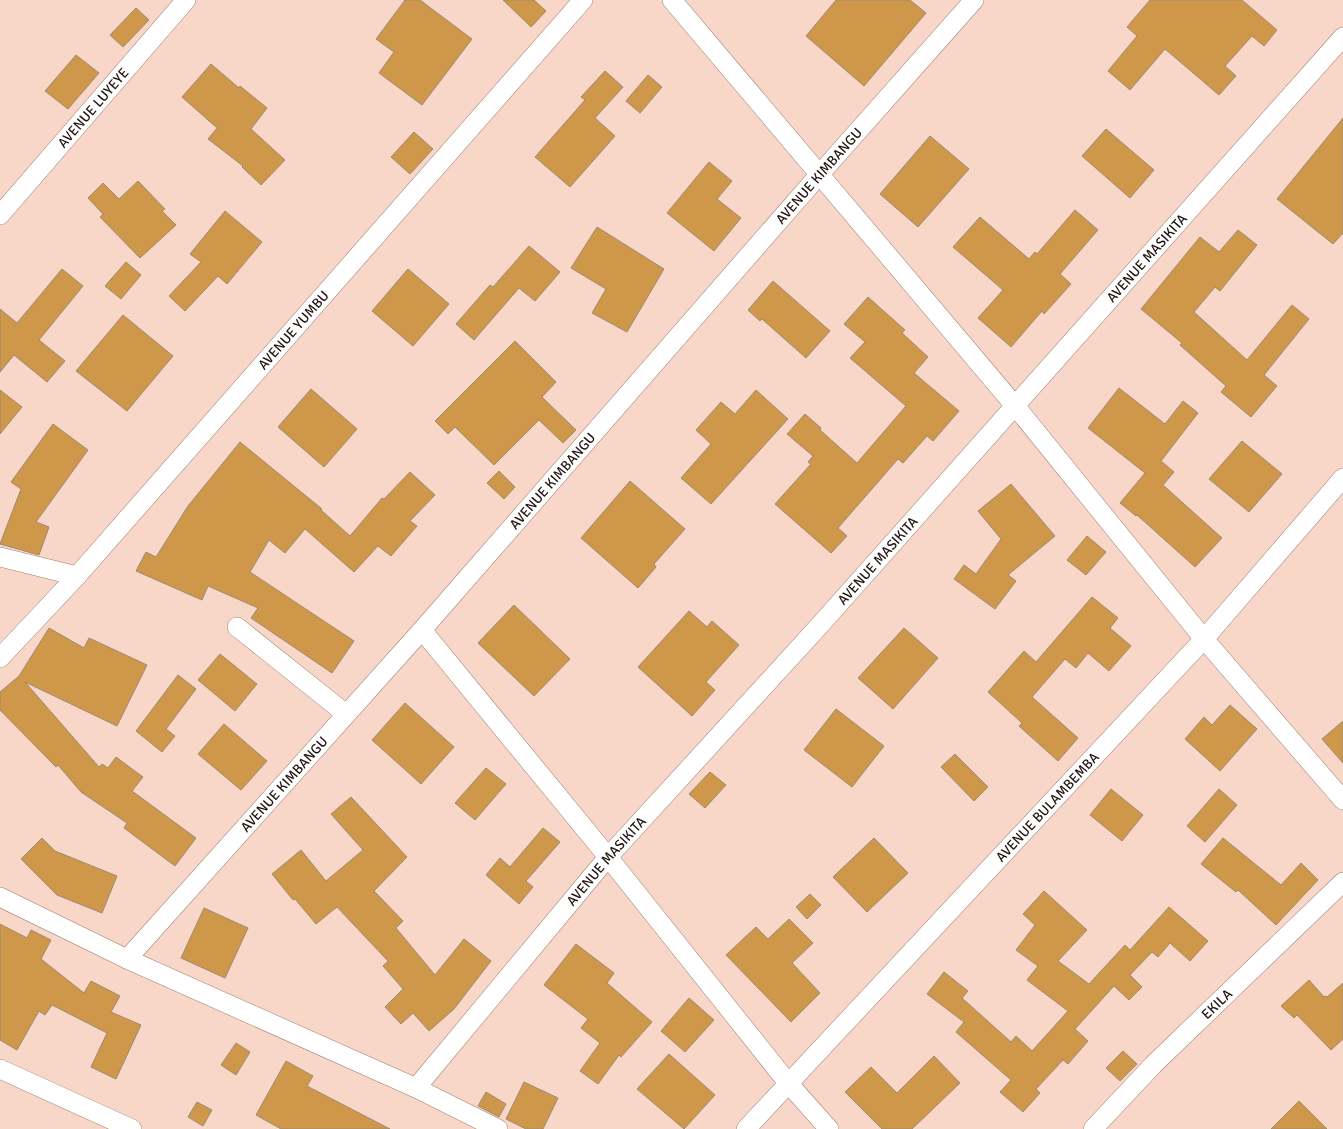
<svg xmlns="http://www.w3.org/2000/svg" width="1343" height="1129" font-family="Signika,sans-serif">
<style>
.building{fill:#cf974a;stroke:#9d8a72}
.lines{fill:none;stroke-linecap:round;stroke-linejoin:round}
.minor-casing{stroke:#9d7f72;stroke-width:20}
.minor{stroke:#fff;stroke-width:19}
.labels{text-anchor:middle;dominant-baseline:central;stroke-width:4;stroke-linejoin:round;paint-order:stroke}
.street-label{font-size:14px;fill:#211611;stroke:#fbe7df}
</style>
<rect width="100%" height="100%" fill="#f8d7c9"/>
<g class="building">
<path d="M 405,0 L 420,0 L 472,39 L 422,105 L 379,73 L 394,52 L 376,39 Z"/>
<path d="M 503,0 L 534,0 L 546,11 L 531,27 Z"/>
<path d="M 836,0 L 910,0 L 926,13 L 864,86 L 806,36 Z"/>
<path d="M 1150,0 L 1242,0 L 1277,30 L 1264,46 L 1252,36 L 1225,66 L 1236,76 L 1219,95 L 1165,49 L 1130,90 L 1108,71 L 1137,36 L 1127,27 Z"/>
<path d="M 136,8 L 149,20 L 123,47 L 110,35 Z"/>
<path d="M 76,55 L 99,73 L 68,109 L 45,91 Z"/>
<path d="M 211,64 L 239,88 L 240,86 L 267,108 L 251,129 L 285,160 L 261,185 L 242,167 L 243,166 L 208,139 L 217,128 L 182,97 Z"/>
<path d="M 605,71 L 623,87 L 595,118 L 615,136 L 570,187 L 535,157 L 585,100 L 581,97 Z"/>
<path d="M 648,75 L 662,87 L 640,113 L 626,101 Z"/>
<path d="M 1343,118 L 1343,233 L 1333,244 L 1277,199 Z"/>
<path d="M 1106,129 L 1154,170 L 1130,198 L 1082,156 Z"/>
<path d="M 414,132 L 433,149 L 410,174 L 391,157 Z"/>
<path d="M 930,136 L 969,169 L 918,227 L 880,194 Z"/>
<path d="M 709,162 L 732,181 L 717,199 L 741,218 L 714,251 L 667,213 Z"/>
<path d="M 138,181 L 165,209 L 162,211 L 176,225 L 140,258 L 100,217 L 103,214 L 88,198 L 103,183 L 119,199 Z"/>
<path d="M 1075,210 L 1098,230 L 1060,274 L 1071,284 L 1044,314 L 1042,311 L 1011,347 L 978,318 L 1003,290 L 953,247 L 980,217 L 1029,259 L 1035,252 L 1037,254 Z"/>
<path d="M 225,211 L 262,242 L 227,284 L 218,276 L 185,311 L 169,296 L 201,262 L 190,254 Z"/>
<path d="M 597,227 L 664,269 L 627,332 L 592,313 L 606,289 L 571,268 Z"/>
<path d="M 1238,230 L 1257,245 L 1220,291 L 1215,287 L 1194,312 L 1247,360 L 1292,305 L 1309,319 L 1264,375 L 1277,386 L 1251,417 L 1221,392 L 1226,386 L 1180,345 L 1182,343 L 1141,309 L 1200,237 L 1219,252 Z"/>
<path d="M 529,246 L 560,272 L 535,301 L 519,288 L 474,340 L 456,324 L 490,285 L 493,287 Z"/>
<path d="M 126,262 L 141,275 L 121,299 L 105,286 Z"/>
<path d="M 62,269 L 83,286 L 39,340 L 65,361 L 47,382 L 14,355 L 0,372 L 0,309 L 17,323 Z"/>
<path d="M 408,269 L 449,304 L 413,346 L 372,311 Z"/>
<path d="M 773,281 L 830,331 L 806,358 L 762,319 L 760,321 L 748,310 Z"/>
<path d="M 868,297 L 905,330 L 902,333 L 928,357 L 914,373 L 959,411 L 933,441 L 927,436 L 903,463 L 898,459 L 838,528 L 847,536 L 831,553 L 775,504 L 811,464 L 808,462 L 813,456 L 787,434 L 805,414 L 821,428 L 820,430 L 857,463 L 906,406 L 850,358 L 865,342 L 844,324 Z"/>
<path d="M 123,315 L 173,356 L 127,411 L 76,371 Z"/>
<path d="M 515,341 L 556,382 L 542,397 L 576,430 L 563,443 L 539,420 L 494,465 L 455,427 L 448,434 L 435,421 Z"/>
<path d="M 1119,388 L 1165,424 L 1183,401 L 1198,413 L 1161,461 L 1174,472 L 1163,485 L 1222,538 L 1195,567 L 1137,515 L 1136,516 L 1120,503 L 1145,473 L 1088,428 Z"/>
<path d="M 311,389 L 357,429 L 324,467 L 278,427 Z"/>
<path d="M 0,390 L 22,407 L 0,434 Z"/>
<path d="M 756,390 L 788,419 L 711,504 L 681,478 L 711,444 L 696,430 L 721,402 L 735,414 Z"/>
<path d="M 53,424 L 88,450 L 36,522 L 49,527 L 39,555 L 0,544 L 21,489 L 11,482 Z"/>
<path d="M 1242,441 L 1282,474 L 1249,512 L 1209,479 Z"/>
<path d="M 240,442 L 322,509 L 321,510 L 350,536 L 382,498 L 384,499 L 410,472 L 435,495 L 410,521 L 417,526 L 391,556 L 378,546 L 354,572 L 305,529 L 285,553 L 269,540 L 250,572 L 354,641 L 332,673 L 251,618 L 258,608 L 208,586 L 202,600 L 136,571 L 146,552 L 156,557 L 188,506 Z"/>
<path d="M 499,471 L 515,487 L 504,499 L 487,483 Z"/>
<path d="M 630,481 L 685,529 L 654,564 L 656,567 L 638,588 L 581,538 Z"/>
<path d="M 1011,484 L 1055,536 L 1008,575 L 1016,581 L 995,609 L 954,579 L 964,565 L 976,574 L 1001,539 L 978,511 Z"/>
<path d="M 1087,536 L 1106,552 L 1086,575 L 1067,560 Z"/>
<path d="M 1092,597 L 1118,618 L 1110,628 L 1131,646 L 1109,671 L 1088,653 L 1076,668 L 1065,659 L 1032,697 L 1078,738 L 1058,761 L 1019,726 L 1022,723 L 988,692 L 1024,651 L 1036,662 Z"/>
<path d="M 514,605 L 570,659 L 534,696 L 478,643 Z"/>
<path d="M 689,611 L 707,627 L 712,621 L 739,645 L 706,682 L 715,690 L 692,716 L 638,667 Z"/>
<path d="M 49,628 L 84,648 L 89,638 L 147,665 L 117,726 L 25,682 L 99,767 L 102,764 L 108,768 L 116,757 L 143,777 L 132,791 L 196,838 L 175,866 L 124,828 L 127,823 L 81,792 L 58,765 L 56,767 L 0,710 L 0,692 L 19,676 Z"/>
<path d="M 904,628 L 938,658 L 893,709 L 858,678 Z"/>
<path d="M 220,654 L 257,684 L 235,711 L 198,680 Z"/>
<path d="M 178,675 L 196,689 L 166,729 L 175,736 L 162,752 L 136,731 Z"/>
<path d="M 405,703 L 454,747 L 421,784 L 372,740 Z"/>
<path d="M 1230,705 L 1257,729 L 1220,771 L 1185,739 L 1204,717 L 1212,725 Z"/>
<path d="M 836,709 L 884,746 L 852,787 L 804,750 Z"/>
<path d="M 1343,721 L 1343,763 L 1322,739 Z"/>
<path d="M 224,724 L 267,761 L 241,790 L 198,754 Z"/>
<path d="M 955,754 L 988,787 L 974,801 L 941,767 Z"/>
<path d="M 486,768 L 506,784 L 475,820 L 455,803 Z"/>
<path d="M 710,772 L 726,785 L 705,808 L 689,794 Z"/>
<path d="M 1111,789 L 1143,815 L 1122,841 L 1090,815 Z"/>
<path d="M 1219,789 L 1237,805 L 1205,842 L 1187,826 Z"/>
<path d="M 351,797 L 407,857 L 374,891 L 403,921 L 396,928 L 435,975 L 464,939 L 491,961 L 454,1009 L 429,1031 L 413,1013 L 401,1024 L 385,1007 L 403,989 L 383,966 L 388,961 L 337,907 L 316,924 L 295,899 L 293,900 L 272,874 L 301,850 L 326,881 L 363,850 L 331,814 Z"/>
<path d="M 543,828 L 560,842 L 526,881 L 533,887 L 519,904 L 486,875 L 500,858 L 510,867 Z"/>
<path d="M 42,838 L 55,851 L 117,876 L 102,913 L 57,895 L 21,859 Z"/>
<path d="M 874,838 L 908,873 L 867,912 L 833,877 Z"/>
<path d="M 1223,838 L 1281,885 L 1301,863 L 1318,880 L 1276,925 L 1238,890 L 1236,892 L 1201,864 Z"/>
<path d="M 1044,891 L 1087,930 L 1058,961 L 1089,984 L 1125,945 L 1130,950 L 1169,907 L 1208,941 L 1190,961 L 1170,943 L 1158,957 L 1152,952 L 1130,975 L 1142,987 L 1129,1000 L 1114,986 L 1075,1029 L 1088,1041 L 1068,1064 L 1063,1060 L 1036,1089 L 1040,1093 L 1023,1112 L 1000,1092 L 1011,1080 L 956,1032 L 964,1022 L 927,994 L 944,972 L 968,991 L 962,998 L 1011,1042 L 1016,1036 L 1032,1051 L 1068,1011 L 1027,980 L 1038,966 L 1016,950 L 1035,925 L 1023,914 Z"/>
<path d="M 810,894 L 821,905 L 807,919 L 796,907 Z"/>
<path d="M 204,908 L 248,928 L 225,978 L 181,958 Z"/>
<path d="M 789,919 L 813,943 L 792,963 L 820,993 L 791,1022 L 726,955 L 756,927 L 768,939 Z"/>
<path d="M 0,924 L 27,938 L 31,930 L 51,940 L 41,959 L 84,993 L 91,981 L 120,996 L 111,1012 L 141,1025 L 116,1079 L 91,1067 L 107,1033 L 52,1005 L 45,1015 L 39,1011 L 17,1050 L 0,1040 Z"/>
<path d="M 576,944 L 614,973 L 607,983 L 652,1022 L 621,1057 L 619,1055 L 598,1084 L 580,1071 L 600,1043 L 581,1028 L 588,1019 L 544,985 Z"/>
<path d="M 1309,980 L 1324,997 L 1325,996 L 1327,997 L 1343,983 L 1343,1039 L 1331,1050 L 1297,1015 L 1294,1018 L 1281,1006 Z"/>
<path d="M 689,998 L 714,1020 L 685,1052 L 661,1031 Z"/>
<path d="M 236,1043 L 250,1052 L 236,1075 L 221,1065 Z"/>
<path d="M 1123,1051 L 1137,1064 L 1120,1081 L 1106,1068 Z"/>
<path d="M 669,1054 L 715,1095 L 684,1129 L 637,1089 Z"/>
<path d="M 934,1056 L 960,1083 L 912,1129 L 882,1129 L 845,1092 L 871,1067 L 897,1093 Z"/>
<path d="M 286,1061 L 313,1076 L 307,1086 L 390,1129 L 281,1129 L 256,1115 Z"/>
<path d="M 524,1082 L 558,1098 L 543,1129 L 526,1129 L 506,1119 Z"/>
<path d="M 486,1092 L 506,1104 L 499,1117 L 478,1106 Z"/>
<path d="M 1299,1101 L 1327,1129 L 1271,1129 Z"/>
<path d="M 197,1102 L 212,1110 L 203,1126 L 188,1117 Z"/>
</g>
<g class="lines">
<g class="minor-casing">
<g id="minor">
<path d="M 672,0 L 1016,407 L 1204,639 L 1343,800"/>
<path id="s1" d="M 0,215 L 186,0"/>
<path d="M 0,557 L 77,576"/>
<path d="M 237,627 L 346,714"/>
<path d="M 422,630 L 608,857 L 788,1083 L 829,1129"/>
<path id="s2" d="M 0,658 L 77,576 L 583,0"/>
<path d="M 0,897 L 127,959 L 416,1088 L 498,1129"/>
<path id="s3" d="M 127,959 L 422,630 L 819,175 L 974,0"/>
<path d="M 0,1069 L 132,1129"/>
<path id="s4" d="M 416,1088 L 608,857 L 820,625 L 1343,37"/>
<path id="s5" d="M 746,1129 L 1204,639 L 1343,478"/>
<path id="s6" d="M 1093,1129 L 1153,1065 L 1343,882"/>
</g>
</g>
<use href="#minor" class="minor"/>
</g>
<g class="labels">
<g class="street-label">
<text stroke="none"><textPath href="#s1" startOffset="142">AVENUE LUYEYE</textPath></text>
<text stroke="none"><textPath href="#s3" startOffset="1045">AVENUE KIMBANGU</textPath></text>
<text stroke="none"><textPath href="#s4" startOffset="1106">AVENUE MASIKITA</textPath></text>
<text stroke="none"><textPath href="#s2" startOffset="440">AVENUE YUMBU</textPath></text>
<text stroke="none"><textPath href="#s3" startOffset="640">AVENUE KIMBANGU</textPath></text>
<text stroke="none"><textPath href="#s4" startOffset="701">AVENUE MASIKITA</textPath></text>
<text stroke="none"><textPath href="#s3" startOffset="235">AVENUE KIMBANGU</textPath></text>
<text stroke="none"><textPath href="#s5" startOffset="441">AVENUE BULAMBEMBA</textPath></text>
<text stroke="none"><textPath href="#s4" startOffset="296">AVENUE MASIKITA</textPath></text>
<text stroke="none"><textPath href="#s6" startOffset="176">EKILA</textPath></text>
</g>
</g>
</svg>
